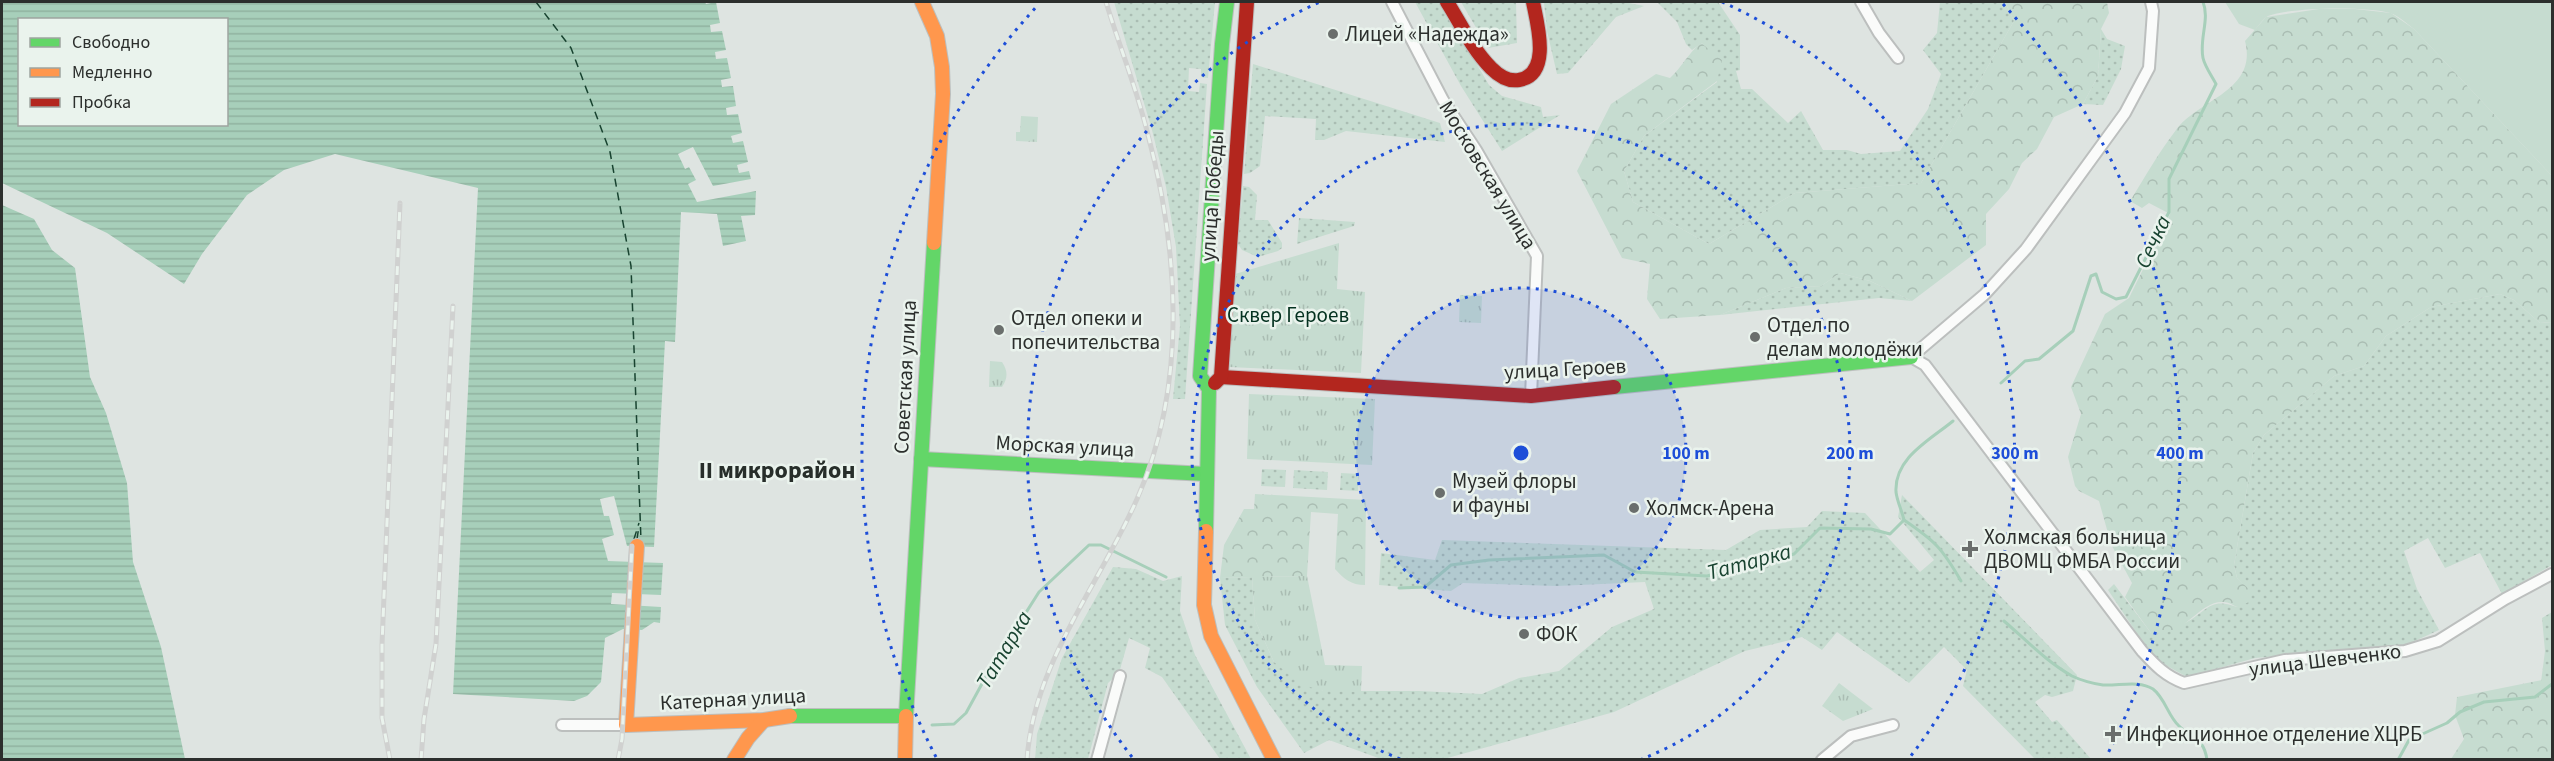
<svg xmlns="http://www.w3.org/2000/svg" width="2554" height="761" font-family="'Source Sans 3',sans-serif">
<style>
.grass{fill:url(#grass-dots)}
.forest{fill:url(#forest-crowns)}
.park{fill:url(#park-tufts)}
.pitch{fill:#c6dcd0}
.water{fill:url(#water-rules);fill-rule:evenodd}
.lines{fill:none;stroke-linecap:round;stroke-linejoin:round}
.stream{stroke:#a7cfba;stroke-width:3}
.ferry{stroke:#184330;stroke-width:1.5;stroke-dasharray:8 6;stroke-linecap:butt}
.street-casing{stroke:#bcbfbe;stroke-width:14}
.fast-casing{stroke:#bcbfbe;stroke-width:16}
.slow-casing{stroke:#bcbfbe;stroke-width:16}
.jam-casing{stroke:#bcbfbe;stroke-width:16}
.street{stroke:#fafbfa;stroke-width:10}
.fast{stroke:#63d668;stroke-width:14}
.slow{stroke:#ff974d;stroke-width:14}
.jam{stroke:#b3261e;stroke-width:14}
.rail-casing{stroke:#d0d1d0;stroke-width:5}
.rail{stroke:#eaf3ed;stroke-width:3;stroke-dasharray:9;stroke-linecap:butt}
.ring{fill:none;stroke:#1d4ed8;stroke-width:3;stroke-dasharray:3 6}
.poi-dot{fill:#6a6e6c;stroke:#eaf3ed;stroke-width:2}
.labels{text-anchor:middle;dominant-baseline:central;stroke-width:5;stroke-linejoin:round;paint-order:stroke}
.poi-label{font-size:21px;fill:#2c2f2d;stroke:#eaf3ed;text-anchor:start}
.street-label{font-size:21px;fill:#2c2f2d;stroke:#eaf3ed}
.park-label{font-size:21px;fill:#043220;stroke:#eaf3ed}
.water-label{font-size:22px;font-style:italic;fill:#184330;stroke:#eaf3ed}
.quarter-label{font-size:24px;font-weight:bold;fill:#272e2a;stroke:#eaf3ed}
.centre{fill:#1d4ed8;stroke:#eaf3ed;stroke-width:3}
.ring-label{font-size:18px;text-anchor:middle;font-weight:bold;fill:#1d4ed8;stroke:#eaf3ed;stroke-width:5;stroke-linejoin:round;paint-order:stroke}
</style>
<defs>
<pattern id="grass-dots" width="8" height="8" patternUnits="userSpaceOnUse" patternTransform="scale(1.5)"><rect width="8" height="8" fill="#c6dcd0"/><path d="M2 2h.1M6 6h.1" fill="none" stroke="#aabdb3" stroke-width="1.8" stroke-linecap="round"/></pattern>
<pattern id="forest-crowns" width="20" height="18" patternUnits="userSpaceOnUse" patternTransform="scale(1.5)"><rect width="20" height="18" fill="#c6dcd0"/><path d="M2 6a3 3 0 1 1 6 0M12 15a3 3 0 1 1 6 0" fill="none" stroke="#aabdb3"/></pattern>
<pattern id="park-tufts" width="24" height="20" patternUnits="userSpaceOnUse" patternTransform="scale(1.5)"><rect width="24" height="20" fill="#c6dcd0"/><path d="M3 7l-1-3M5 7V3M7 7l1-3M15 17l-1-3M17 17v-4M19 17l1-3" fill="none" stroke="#aabdb3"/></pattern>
<pattern id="water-rules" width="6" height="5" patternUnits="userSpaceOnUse" patternTransform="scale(1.5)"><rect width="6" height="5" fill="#a7cfba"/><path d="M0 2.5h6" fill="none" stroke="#90b2a0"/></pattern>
</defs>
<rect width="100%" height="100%" fill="#dee4e1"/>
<g class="grass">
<path d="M 1114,2 L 1215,2 L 1208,78 L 1201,77 L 1201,69 L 1189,68 L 1188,91 L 1199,92 L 1200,83 L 1207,84 L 1185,399 L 1173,399 L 1180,326 L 1176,247 L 1166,187 L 1152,130 Z"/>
<path d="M 1415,2 L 1440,2 L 1489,85 L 1502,96 L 1541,107 L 1543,117 L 1560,115 L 1502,151 L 1461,86 Z"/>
<path d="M 1461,2 L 1516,2 L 1517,43 L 1488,48 Z"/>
<path d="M 1544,2 L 1624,2 L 1644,6 L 1616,17 L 1568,73 L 1557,74 L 1547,31 Z"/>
<path d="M 1657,2 L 1718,2 L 1740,35 L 1740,70 L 1736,71 L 1741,89 L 1752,89 L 1788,123 L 1801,111 L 1823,150 L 1847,150 L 1861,154 L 1900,151 L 1928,109 L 1941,74 L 1923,50 L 1937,33 L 1940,2 L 2005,2 L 2014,21 L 1921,183 L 1795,193 L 1709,244 L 1633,202 L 1624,171 L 1644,136 L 1717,82 L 1702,43 L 1692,50 L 1686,44 L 1677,22 Z"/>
<path d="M 2101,29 L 2107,39 L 2125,46 L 2121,69 L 2103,105 L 2083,104 L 2098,76 Z"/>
<path d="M 1253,64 L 1440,123 L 1445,142 L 1346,131 L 1324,140 L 1315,140 L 1316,119 L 1265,116 L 1260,166 L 1250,173 L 1244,174 Z"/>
<path d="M 1243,186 L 1249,187 L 1257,195 L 1255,220 L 1268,220 L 1282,243 L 1282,248 L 1278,251 L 1258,257 L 1242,250 L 1238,244 Z"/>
<path d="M 1299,218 L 1355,222 L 1354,226 L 1297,244 Z"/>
<path d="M 1840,273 L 1870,281 L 1912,301 L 1879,298 L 1720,315 L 1786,288 L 1821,286 Z"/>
<path d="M 2500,294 L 2514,300 L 2540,323 L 2552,322 L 2552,565 L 2502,594 L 2480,553 L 2445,568 L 2428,538 L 2404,551 L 2417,589 L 2439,630 L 2406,645 L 2255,658 L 2187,677 L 2160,662 L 2146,647 L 2108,590 L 2114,584 L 2151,633 C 2162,630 2177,628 2187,622 C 2208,610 2210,597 2237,607 L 2249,590 L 2237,578 L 2234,565 L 2253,453 L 2264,435 L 2334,376 L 2364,366 L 2386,336 L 2431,307 Z"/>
<path d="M 1262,469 L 1286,470 L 1285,487 L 1261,486 Z"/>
<path d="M 1294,470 L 1328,472 L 1327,490 L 1293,488 Z"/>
<path d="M 1341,473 L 1359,474 L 1358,491 L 1340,490 Z"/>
<path d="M 1902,495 L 2077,675 L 2073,691 L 2052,697 L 2045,695 L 2035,702 L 2052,722 L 2057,720 L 2091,759 L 2035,759 L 1963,686 L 1967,670 L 1944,647 L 1909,683 L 1837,632 L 1822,650 L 1802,637 L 1745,651 L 1614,712 L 1444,759 L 1381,759 L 1329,740 L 1304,753 L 1257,687 L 1225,625 L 1220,578 L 1252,577 L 1255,620 L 1274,662 L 1323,691 L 1419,691 L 1482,694 L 1519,678 L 1559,671 L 1612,627 L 1654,609 L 1645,582 L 1557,586 L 1463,583 L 1451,591 L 1379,585 L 1381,553 L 1435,560 L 1442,540 L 1726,550 L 1760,530 L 1807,527 L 1822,511 L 1865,513 L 1920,572 L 1934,560 L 1898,517 Z"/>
<path d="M 1113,567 L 1136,569 L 1163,581 L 1182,576 L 1180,611 L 1195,655 L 1251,759 L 1220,759 L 1162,677 L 1145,668 L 1150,648 L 1129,638 L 1119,673 L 1108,683 L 1088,759 L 1035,760 L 1037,734 L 1062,658 Z"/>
<path d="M 2552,612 L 2552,678 L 2541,682 L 2545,651 L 2542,618 Z"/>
</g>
<g class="forest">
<path d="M 2005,2 L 2107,2 L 2109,13 L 2101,29 L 2098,76 L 2083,104 L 2054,117 L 2037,149 L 2022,163 L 2009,189 L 1986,214 L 1986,245 L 1912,301 L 1870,281 L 1840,273 L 1821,286 L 1786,288 L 1720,315 L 1660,319 L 1647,299 L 1650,264 L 1622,258 L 1577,171 L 1611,104 L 1656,74 L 1670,78 C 1682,67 1689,52 1701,43 L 1722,60 L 1717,81 L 1644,136 L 1624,171 L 1633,202 L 1709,244 L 1795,193 L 1921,183 L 2014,21 Z"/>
<path d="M 2319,9 L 2355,9 L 2391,13 L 2414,29 L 2552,176 L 2552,322 L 2540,323 L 2514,300 L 2500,294 L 2431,307 L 2386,336 L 2364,366 L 2334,376 L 2264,435 L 2253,453 L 2234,565 L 2237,578 L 2250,590 L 2249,602 L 2237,607 C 2233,605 2228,602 2224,602 C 2198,600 2185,639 2151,633 L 2125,597 L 2132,583 L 2111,544 L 2099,501 L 2079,491 L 2075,486 L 2068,457 L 2081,414 L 2071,387 L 2105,314 L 2129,298 L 2170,214 L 2149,203 L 2142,208 L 2130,201 C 2145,177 2159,152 2176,130 C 2199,99 2258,91 2245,41 L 2266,17 Z"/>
<path d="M 1255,494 L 1366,500 L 1365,585 C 1351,585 1344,579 1335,569 L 1338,514 L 1311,512 L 1307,576 L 1220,578 L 1224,545 L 1244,509 L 1254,509 Z"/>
<path d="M 2552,678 L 2552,759 L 2446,759 L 2451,759 L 2464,739 L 2455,715 L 2457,697 Z"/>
</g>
<g class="park">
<path d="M 1021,116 L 1038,117 L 1037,142 L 1016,141 L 1016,132 L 1020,132 Z"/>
<path d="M 1339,243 L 1337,289 L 1365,292 L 1361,373 L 1229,367 L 1235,274 Z"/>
<path d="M 1460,295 L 1482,296 L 1481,323 L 1459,322 Z"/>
<path d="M 990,361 L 1002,362 C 1008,371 1008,378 1002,387 L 989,387 Z"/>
<path d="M 1249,394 L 1375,399 L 1372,465 L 1247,459 Z"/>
<path d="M 1307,576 L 1325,665 L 1362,666 L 1361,692 L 1323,691 L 1300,684 L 1274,662 L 1255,620 L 1252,577 Z"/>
<path d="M 1839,683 L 1873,709 L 1843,721 L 1822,706 Z"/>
</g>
<path class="pitch" d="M 2225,2 L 2552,2 L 2552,176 L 2414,29 C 2407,24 2399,16 2390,13 C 2367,6 2292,7 2268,16 C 2263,19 2259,25 2255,30 L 2239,24 Z"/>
<g class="water">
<path d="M 2,2 L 705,2 L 706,4 L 716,2 L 720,23 L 710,25 L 711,32 L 722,31 L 726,50 L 715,52 L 716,59 L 727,58 L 731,78 L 721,80 L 722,87 L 733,86 L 736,106 L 726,108 L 727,115 L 738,114 L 742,133 L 731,136 L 733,143 L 743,141 L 748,162 L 737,165 L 739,173 L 749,171 L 751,179 L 713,186 L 693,147 L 678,154 L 685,169 L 689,167 L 696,180 L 688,184 L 697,202 L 756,191 L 755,215 L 741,216 L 746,241 L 723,246 L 717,214 L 681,212 L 675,342 L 665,341 L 654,547 L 627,546 L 614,496 L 600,499 L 604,516 L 609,516 L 614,535 L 602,539 L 608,561 L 663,563 L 661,595 L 612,593 L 611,604 L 661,607 L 660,623 L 654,622 L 642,630 L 623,629 L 605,638 L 601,682 L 587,696 L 574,701 L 453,694 L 478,188 L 335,154 L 284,170 L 247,195 L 202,254 L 184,284 L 107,233 L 2,183 ZM 20,20 L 226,20 L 226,124 L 20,124 Z"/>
<path d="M 2,205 L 34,219 L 52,250 L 75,268 L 90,377 L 106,413 L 127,483 L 133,562 L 161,647 L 185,759 L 2,759 Z"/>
</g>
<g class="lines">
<g class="stream">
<path d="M 2001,383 L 2025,361 L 2039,359 L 2073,331 L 2091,276 L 2096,274 L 2102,292 L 2116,299 L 2126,297 L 2169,212 L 2169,179 L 2216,84 C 2212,76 2205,67 2203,58 C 2199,39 2210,19 2203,2"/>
<path d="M 1904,520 C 1902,511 1897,501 1896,492 C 1894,458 1930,440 1953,421"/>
<path d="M 1904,520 C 1935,541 1942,548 1961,581"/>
<path d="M 1399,588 L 1425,587 L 1451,565 L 1489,560 L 1604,555 L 1635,572 L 1707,576 L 1794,554 L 1820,528 L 1871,529 L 1890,534 L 1904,520"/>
<path d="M 2004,621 C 2026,640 2047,662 2072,676 C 2080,680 2094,684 2103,685 C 2119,686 2139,680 2153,689 C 2165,698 2168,716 2179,726 C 2193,739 2204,738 2207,760"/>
<path d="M 932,725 L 954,724 L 966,713 L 989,671 L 1039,592 L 1089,545 L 1101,545 L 1166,577"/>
<path d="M 2398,760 L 2409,740 L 2447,723 L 2460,712 L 2484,702 L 2535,697 L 2552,684"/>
</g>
<g class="ferry">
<path d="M 536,2 L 571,48 L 610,152 L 631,266 L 641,541"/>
<path d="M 634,539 L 639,523"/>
<path d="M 637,539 L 639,526"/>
</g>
<g class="street-casing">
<g id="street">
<path d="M 1392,2 L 1443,100 L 1476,150 L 1537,256 L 1531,396"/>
<path d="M 1861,2 L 1879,33 L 1898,58"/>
<path d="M 2151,2 L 2153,11 L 2149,68 L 2125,113 L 2026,249 L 1985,294 L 1911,357 L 1925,365 L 2142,651 C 2155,665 2165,676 2184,683 L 2285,660 L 2405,651 L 2438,641 L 2505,599 L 2552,574"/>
<path d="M 562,725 L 626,725"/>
<path d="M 1097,760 L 1120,676"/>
<path d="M 1822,760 L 1851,736 L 1893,725"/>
</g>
</g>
<g class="fast-casing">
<g id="fast">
<path d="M 1614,387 L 1911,357"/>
<path d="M 921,459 L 1206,474"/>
<path d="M 1206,531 L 1209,389 L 1200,376 L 1222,44 L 1227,2"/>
<path d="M 790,716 L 906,716 L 934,243"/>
</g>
</g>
<g class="slow-casing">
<g id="slow">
<path d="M 922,2 L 937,36 L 942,67 L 943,94 L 934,243"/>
<path d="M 1206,531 L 1204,605 L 1211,636 L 1274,760"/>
<path d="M 637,546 L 626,725 L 764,720 L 790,716"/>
<path d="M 734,760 L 748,738 L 764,720"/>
<path d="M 905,760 L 906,716"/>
</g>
</g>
<g class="jam-casing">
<g id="jam">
<path d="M 1447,2 C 1461,24 1472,49 1491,68 C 1498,75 1508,82 1519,80 C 1552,74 1537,23 1533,2"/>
<path d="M 1221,377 L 1531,396 L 1614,387"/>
<path d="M 1215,383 L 1221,377 L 1247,2"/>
</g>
</g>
<use href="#street" class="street"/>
<use href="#fast" class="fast"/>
<use href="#slow" class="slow"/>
<use href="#jam" class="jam"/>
<g class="rail-casing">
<g id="rail">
<path d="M 390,760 L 382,718 L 382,645 L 400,203"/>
<path d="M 421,760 L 424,719 L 436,644 L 453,306"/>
<path d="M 618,760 L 622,739 L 632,546"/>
<path d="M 1027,760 C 1033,664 1100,584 1137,499 C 1188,384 1179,250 1147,131 C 1136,87 1119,45 1106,2"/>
</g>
</g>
<use href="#rail" class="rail"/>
</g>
<circle cx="1521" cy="453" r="165" fill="#1d4ed8" fill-opacity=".12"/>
<g class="ring">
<circle cx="1521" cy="453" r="165"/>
<path d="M1400 759A329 329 0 1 1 1642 759"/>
<path d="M1132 757A494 494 0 0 1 1320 2M1722 2A494 494 0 0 1 1910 757"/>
<path d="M936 757A659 659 0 0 1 1039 4M2003 4A659 659 0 0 1 2106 757"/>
</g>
<g class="poi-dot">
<circle cx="1333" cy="34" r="6"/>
<circle cx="999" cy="330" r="6"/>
<circle cx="1755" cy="337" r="6"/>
<circle cx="1440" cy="493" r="6"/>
<circle cx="1634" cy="508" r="6"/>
<path d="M1967 540h6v6h6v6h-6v6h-6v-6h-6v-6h6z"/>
<circle cx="1524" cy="634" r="6"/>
<path d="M2110 725h6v6h6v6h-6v6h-6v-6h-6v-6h6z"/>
</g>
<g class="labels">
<g class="poi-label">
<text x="1345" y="34">Лицей «Надежда»</text>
<text x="1011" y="318">Отдел опеки и<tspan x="1011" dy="24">попечительства</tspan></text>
<text x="1767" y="325">Отдел по<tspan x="1767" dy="24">делам молодёжи</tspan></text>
<text x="1452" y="481">Музей флоры<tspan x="1452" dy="24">и фауны</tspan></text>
<text x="1646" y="508">Холмск-Арена</text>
<text x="1984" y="537">Холмская больница<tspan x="1984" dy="24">ДВОМЦ ФМБА России</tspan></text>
<text x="1536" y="634">ФОК</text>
<text x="2126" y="734">Инфекционное отделение ХЦРБ</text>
</g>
<g class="street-label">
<text transform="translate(1488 175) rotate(59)">Московская улица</text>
<text transform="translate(1212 196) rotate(-86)">улица Победы</text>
<text transform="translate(1565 369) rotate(-3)">улица Героев</text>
<text transform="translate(905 377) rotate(-87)">Советская улица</text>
<text transform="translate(1065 446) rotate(3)">Морская улица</text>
<text transform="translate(2325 660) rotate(-7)">улица Шевченко</text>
<text transform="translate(733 699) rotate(-3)">Катерная улица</text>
</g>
<g class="park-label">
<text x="1288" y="315">Сквер Героев</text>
</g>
<g class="water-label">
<text transform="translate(2153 242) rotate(-65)">Сечка</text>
<text transform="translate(1749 562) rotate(-15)">Татарка</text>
<text transform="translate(1004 650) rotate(-59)">Татарка</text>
</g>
<g class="quarter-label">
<text x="777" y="470">II микрорайон</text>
</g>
</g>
<circle cx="1521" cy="453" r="9" class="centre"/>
<g class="ring-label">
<text x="1686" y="459">100 m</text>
<text x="1850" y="459">200 m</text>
<text x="2015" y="459">300 m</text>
<text x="2180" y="459">400 m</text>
</g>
<rect width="2554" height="761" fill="none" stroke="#2c2f2d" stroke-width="6"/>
<rect x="18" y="18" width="210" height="108" fill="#eaf3ed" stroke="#9ea5a0" stroke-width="1.5"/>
<rect x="30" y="38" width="30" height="9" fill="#63d668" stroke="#9ea5a0" stroke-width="1.5"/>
<text x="72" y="48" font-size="18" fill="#2c2f2d">Свободно</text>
<rect x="30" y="68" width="30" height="9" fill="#ff974d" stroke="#9ea5a0" stroke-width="1.5"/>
<text x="72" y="78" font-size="18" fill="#2c2f2d">Медленно</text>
<rect x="30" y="98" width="30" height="9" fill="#b3261e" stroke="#9ea5a0" stroke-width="1.5"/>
<text x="72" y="108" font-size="18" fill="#2c2f2d">Пробка</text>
</svg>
